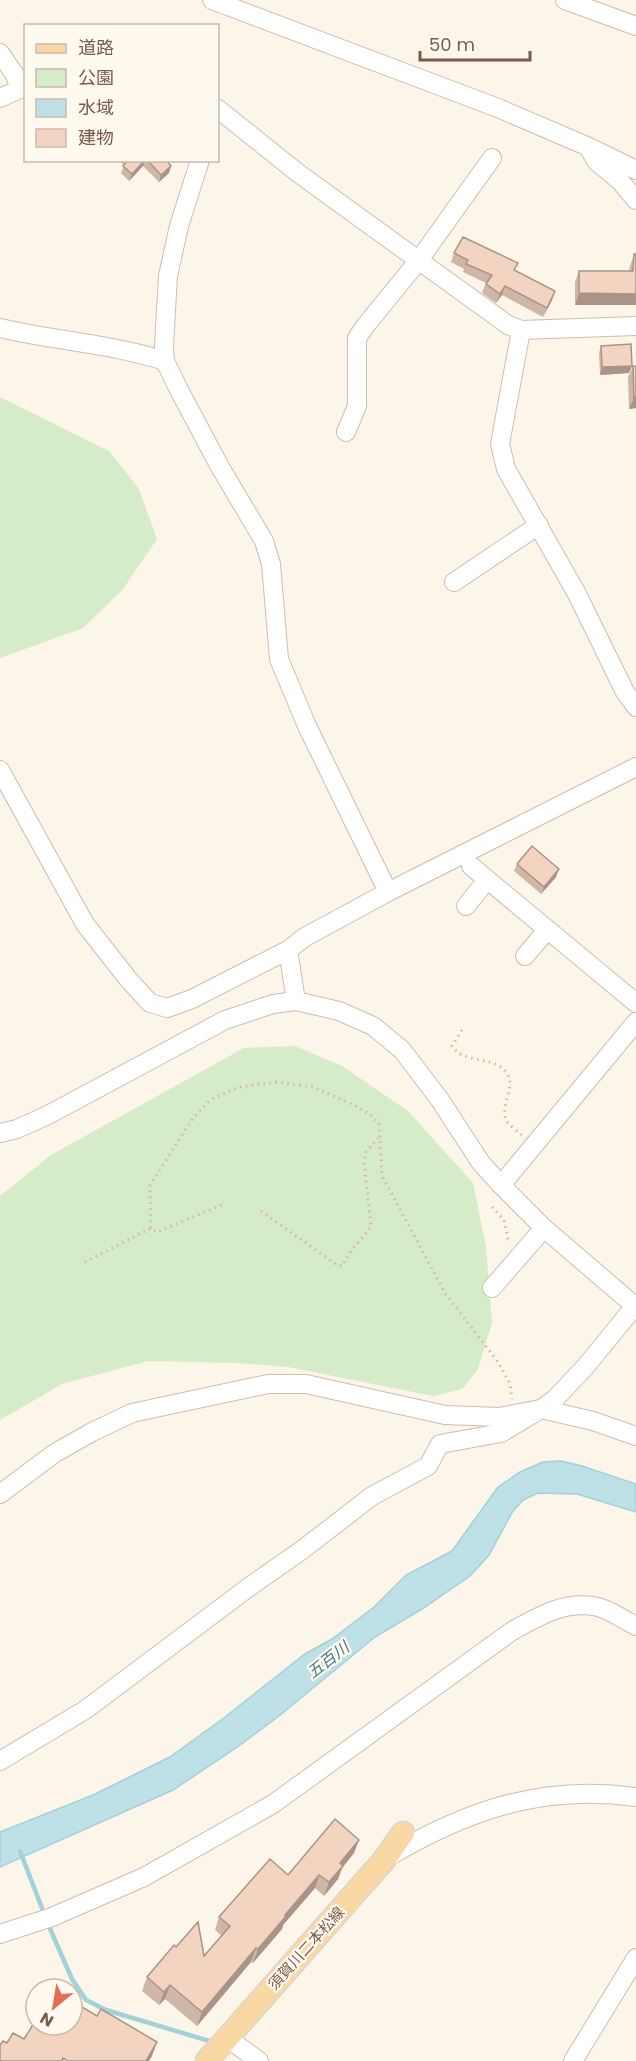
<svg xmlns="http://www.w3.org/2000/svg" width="636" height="2061" font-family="Poppins,'Noto Sans JP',sans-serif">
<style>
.green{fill:#d6ebc7}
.water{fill:#bde1e7;stroke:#a3d1d8;stroke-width:1.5}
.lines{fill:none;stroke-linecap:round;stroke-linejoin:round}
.stream{stroke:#a3d1d8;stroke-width:4.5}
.minor-casing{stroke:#cfbdae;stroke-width:20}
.major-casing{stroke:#dcd4d0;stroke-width:25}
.path{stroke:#d7b7a3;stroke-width:3;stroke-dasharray:1.5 4.5;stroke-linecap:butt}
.minor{stroke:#fff;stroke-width:18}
.major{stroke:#fad8a3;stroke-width:22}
.wall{fill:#d0b6a6}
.shaded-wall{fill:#a99487}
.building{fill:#f2d4c1;stroke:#a99487;stroke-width:1.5}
.labels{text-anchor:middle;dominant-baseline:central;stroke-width:4.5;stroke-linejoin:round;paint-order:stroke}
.street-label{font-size:15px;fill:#775b4c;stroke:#fff9f0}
.water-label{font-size:16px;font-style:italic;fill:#437983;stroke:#fff9f0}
</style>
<rect width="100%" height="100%" fill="#fcf5e9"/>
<g class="green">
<path d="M 0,397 L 109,451 L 139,489 L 157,539 L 123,589 L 83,628 L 0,658 Z"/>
<path d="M 295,1046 L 342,1066 L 408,1111 L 473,1183 L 486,1247 L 492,1323 L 478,1369 L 462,1389 L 433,1396 L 288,1367 L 237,1363 L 148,1361 L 62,1384 L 0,1420 L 0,1196 L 51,1155 L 244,1048 Z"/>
</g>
<path class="water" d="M 561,1461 L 582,1466 L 636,1484 L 636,1512 L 577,1494 L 538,1493 L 523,1500 L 513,1511 L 489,1555 L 470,1576 L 422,1609 L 375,1637 L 279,1716 L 236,1748 L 173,1790 L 0,1867 L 0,1832 L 93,1795 L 170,1757 L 225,1717 L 305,1654 L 332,1639 L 374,1607 L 406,1575 L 452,1551 L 498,1487 L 520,1472 L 543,1462 Z"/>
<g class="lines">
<g class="stream">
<path d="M 20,1851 L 45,1916"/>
<path d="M 48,1924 L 72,1979 L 86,2000 L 106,2010 L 216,2043"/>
</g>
<g class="minor-casing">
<g id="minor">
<path d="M 212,0 L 498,108 L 589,147 L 636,170"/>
<path d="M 565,0 L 636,26"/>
<path d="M 0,53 L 15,75 L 20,89 L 26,89"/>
<path d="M 0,98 L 20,89"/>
<path d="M 218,109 L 298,173 L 508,325 L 521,330 L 636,326"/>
<path d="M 589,148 L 596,161 L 620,181 L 636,200"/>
<path d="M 200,160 L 179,226 L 168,276 L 164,346 L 165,361 L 179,390 L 220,467 L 264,541 L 271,564 L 279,659 L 307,726 L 388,892"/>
<path d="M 0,328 C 55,341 112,344 165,361"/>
<path d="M 521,330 L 500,444 L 506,469 L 577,594 L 625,692 L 636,707"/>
<path d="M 346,432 L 357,406 L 357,338 L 366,325 L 419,260 L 492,158"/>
<path d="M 454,582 L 539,525"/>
<path d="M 0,770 L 85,924 L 128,979 L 150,1003 L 167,1008 L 192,999 L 288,950 L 305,937 L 388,892 L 636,767"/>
<path d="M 471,866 L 636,1003"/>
<path d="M 466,906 L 487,880"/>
<path d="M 288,950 L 296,1001"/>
<path d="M 525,956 L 547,930"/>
<path d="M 0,1133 L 17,1129 L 48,1115 L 225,1020 L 273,1004 L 296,1001 L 339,1011 L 373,1026 L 402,1050 L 440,1100 L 481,1163 L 501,1185 L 544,1228 L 636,1307"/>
<path d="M 501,1185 L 636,1022"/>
<path d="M 492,1288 L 544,1228"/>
<path d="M 0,1494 L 55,1453 L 92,1432 L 132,1413 L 268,1384 L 306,1384 L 445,1415 L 499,1417 L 541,1409 L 555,1399 L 586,1366 L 635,1306"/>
<path d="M 0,1761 L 85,1710 L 249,1587 L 302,1550 L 372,1496 L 428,1466 L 440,1444 L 501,1433 L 541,1409 L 593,1421 L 636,1436"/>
<path d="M 388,1857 C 467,1810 543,1784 636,1797"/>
<path d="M 0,1934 L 52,1917 L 144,1877 L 273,1804 L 512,1631 C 539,1616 565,1600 598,1607 C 610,1610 624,1620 636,1626"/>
<path d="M 226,2037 L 259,2061"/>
<path d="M 573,2061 L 636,1958"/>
</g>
</g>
<g class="major-casing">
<path id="major" d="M 207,2061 L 384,1860 L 403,1833"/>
</g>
<g class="path">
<path d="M 462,1030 L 452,1046 C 465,1065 493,1055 506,1072 C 518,1086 497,1108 508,1123 C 512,1127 518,1132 522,1135"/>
<path d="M 492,1207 L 504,1220 L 509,1244"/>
<path d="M 261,1211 L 337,1265 L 342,1266 L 351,1251 L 371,1227 L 364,1161 L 366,1152 L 378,1138"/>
<path d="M 151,1228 L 150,1185 L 193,1118 L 210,1100 L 239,1087 L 277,1082 L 313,1087 L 354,1105 L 372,1116 L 379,1124 L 382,1176 L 445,1293 L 498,1362 L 510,1384 L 512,1399"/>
<path d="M 85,1262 L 151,1228 L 157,1232 L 222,1205"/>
</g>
<use href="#minor" class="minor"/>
<use href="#major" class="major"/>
</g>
<g class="wall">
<path d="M 118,160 L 166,160 L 171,166 L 169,173 L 159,182 L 143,166 L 129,181 L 121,173 L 124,165 Z"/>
<path d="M 454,253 L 515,270 L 555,291 L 552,300 L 543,317 L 502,295 L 496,303 L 482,293 L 486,283 L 463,272 L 464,269 L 451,262 Z"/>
<path d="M 634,254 L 636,254 L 636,305 L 575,305 L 575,282 L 579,271 L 629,271 L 630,266 Z"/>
<path d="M 601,346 L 632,366 L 629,373 L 600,375 L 599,353 Z"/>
<path d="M 633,366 L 636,408 L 629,409 L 628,377 Z"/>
<path d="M 517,864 L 556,877 L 541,894 L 514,871 Z"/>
<path d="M 354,1853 L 342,1868 L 338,1879 L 324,1896 L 315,1888 L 283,1925 L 282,1929 L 253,1963 L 251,1962 L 197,2026 L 165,1999 L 159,2005 L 142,1991 L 147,1977 L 176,1947 L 204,1956 L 222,1936 L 215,1930 L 219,1917 L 288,1875 Z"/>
</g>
<g class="shaded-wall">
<path d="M 145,160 L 143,166 L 129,181 L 132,174 Z"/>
<path d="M 171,166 L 169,173 L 159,182 L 161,175 Z"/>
<path d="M 505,286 L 502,295 L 496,303 L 500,294 Z"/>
<path d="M 555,291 L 552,300 L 543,317 L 547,308 Z"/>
<path d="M 579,293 L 636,294 L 636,305 L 575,305 Z"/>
<path d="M 632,366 L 629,373 L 600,375 L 602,367 Z"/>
<path d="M 636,397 L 636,408 L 629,409 L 634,398 Z"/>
<path d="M 559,869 L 556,877 L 541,894 L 544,887 Z"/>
<path d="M 359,1840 L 354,1853 L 342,1868 L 338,1879 L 324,1896 L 329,1882 L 340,1863 Z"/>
<path d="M 319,1875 L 315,1888 L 283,1925 L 282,1929 L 253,1963 L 258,1949 L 285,1915 Z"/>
<path d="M 256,1948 L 251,1962 L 197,2026 L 202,2012 Z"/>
<path d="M 170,1985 L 165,1999 L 159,2005 L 164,1992 Z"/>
<path d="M 157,2042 L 152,2056 L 149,2061 L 146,2061 Z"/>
</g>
<g class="building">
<path d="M 128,160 L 145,160 L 132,174 L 123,166 Z"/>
<path d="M 147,160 L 166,160 L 171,166 L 161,175 Z"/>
<path d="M 463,237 L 518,263 L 514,270 L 555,291 L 547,308 L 505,286 L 500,294 L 486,284 L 492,275 L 466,264 L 468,260 L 454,253 Z"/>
<path d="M 634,254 L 636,254 L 636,294 L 579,293 L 579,271 L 633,271 Z"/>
<path d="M 631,344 L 632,366 L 602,367 L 601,346 Z"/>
<path d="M 633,366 L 636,366 L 636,397 L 634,398 Z"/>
<path d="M 532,846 L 559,869 L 544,887 L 517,864 Z"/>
<path d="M 335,1819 L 359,1840 L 340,1863 L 343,1866 L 329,1882 L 319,1875 L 285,1915 L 286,1916 L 258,1949 L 256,1948 L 202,2012 L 170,1985 L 164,1992 L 147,1977 L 174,1945 L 176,1947 L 198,1922 L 204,1956 L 230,1926 L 219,1917 L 270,1859 L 288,1875 Z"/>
<path d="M 72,2001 L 97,2016 L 101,2009 L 157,2042 L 146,2061 L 68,2061 L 63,2058 L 62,2061 L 0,2061 L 0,2045 L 3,2041 L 7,2043 L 13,2033 L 24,2039 L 36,2020 L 36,2025 L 72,2025 Z"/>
</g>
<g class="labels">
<g class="street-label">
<text transform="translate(306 1948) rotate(-48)">須賀川二本松線</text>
</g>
<g class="water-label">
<text transform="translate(328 1660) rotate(-38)">五百川</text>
</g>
</g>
<rect x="24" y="24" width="195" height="138" fill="#fff9f0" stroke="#c9baae" stroke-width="1.5"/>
<rect x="36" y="44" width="30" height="9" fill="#fad8a3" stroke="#c9baae" stroke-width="1.5"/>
<text x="78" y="54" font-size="18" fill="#775b4c">道路</text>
<rect x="36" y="69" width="30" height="18" fill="#d6ebc7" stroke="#c9baae" stroke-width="1.5"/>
<text x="78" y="84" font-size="18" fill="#775b4c">公園</text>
<rect x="36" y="99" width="30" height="18" fill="#bde1e7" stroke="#c9baae" stroke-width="1.5"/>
<text x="78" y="114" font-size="18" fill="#775b4c">水域</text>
<rect x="36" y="129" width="30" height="18" fill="#f2d4c1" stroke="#c9baae" stroke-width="1.5"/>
<text x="78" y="144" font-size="18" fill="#775b4c">建物</text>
<g transform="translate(54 2007) rotate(210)"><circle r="28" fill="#fff9f0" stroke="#c9baae" stroke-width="1.5"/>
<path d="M0-4.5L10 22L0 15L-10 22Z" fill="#e46f50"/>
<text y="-9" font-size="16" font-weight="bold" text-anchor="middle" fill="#775b4c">N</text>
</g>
<path d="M420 51v9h110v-9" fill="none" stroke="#775b4c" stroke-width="3"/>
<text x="429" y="51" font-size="18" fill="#775b4c" stroke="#fff9f0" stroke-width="4.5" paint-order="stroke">50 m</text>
</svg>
